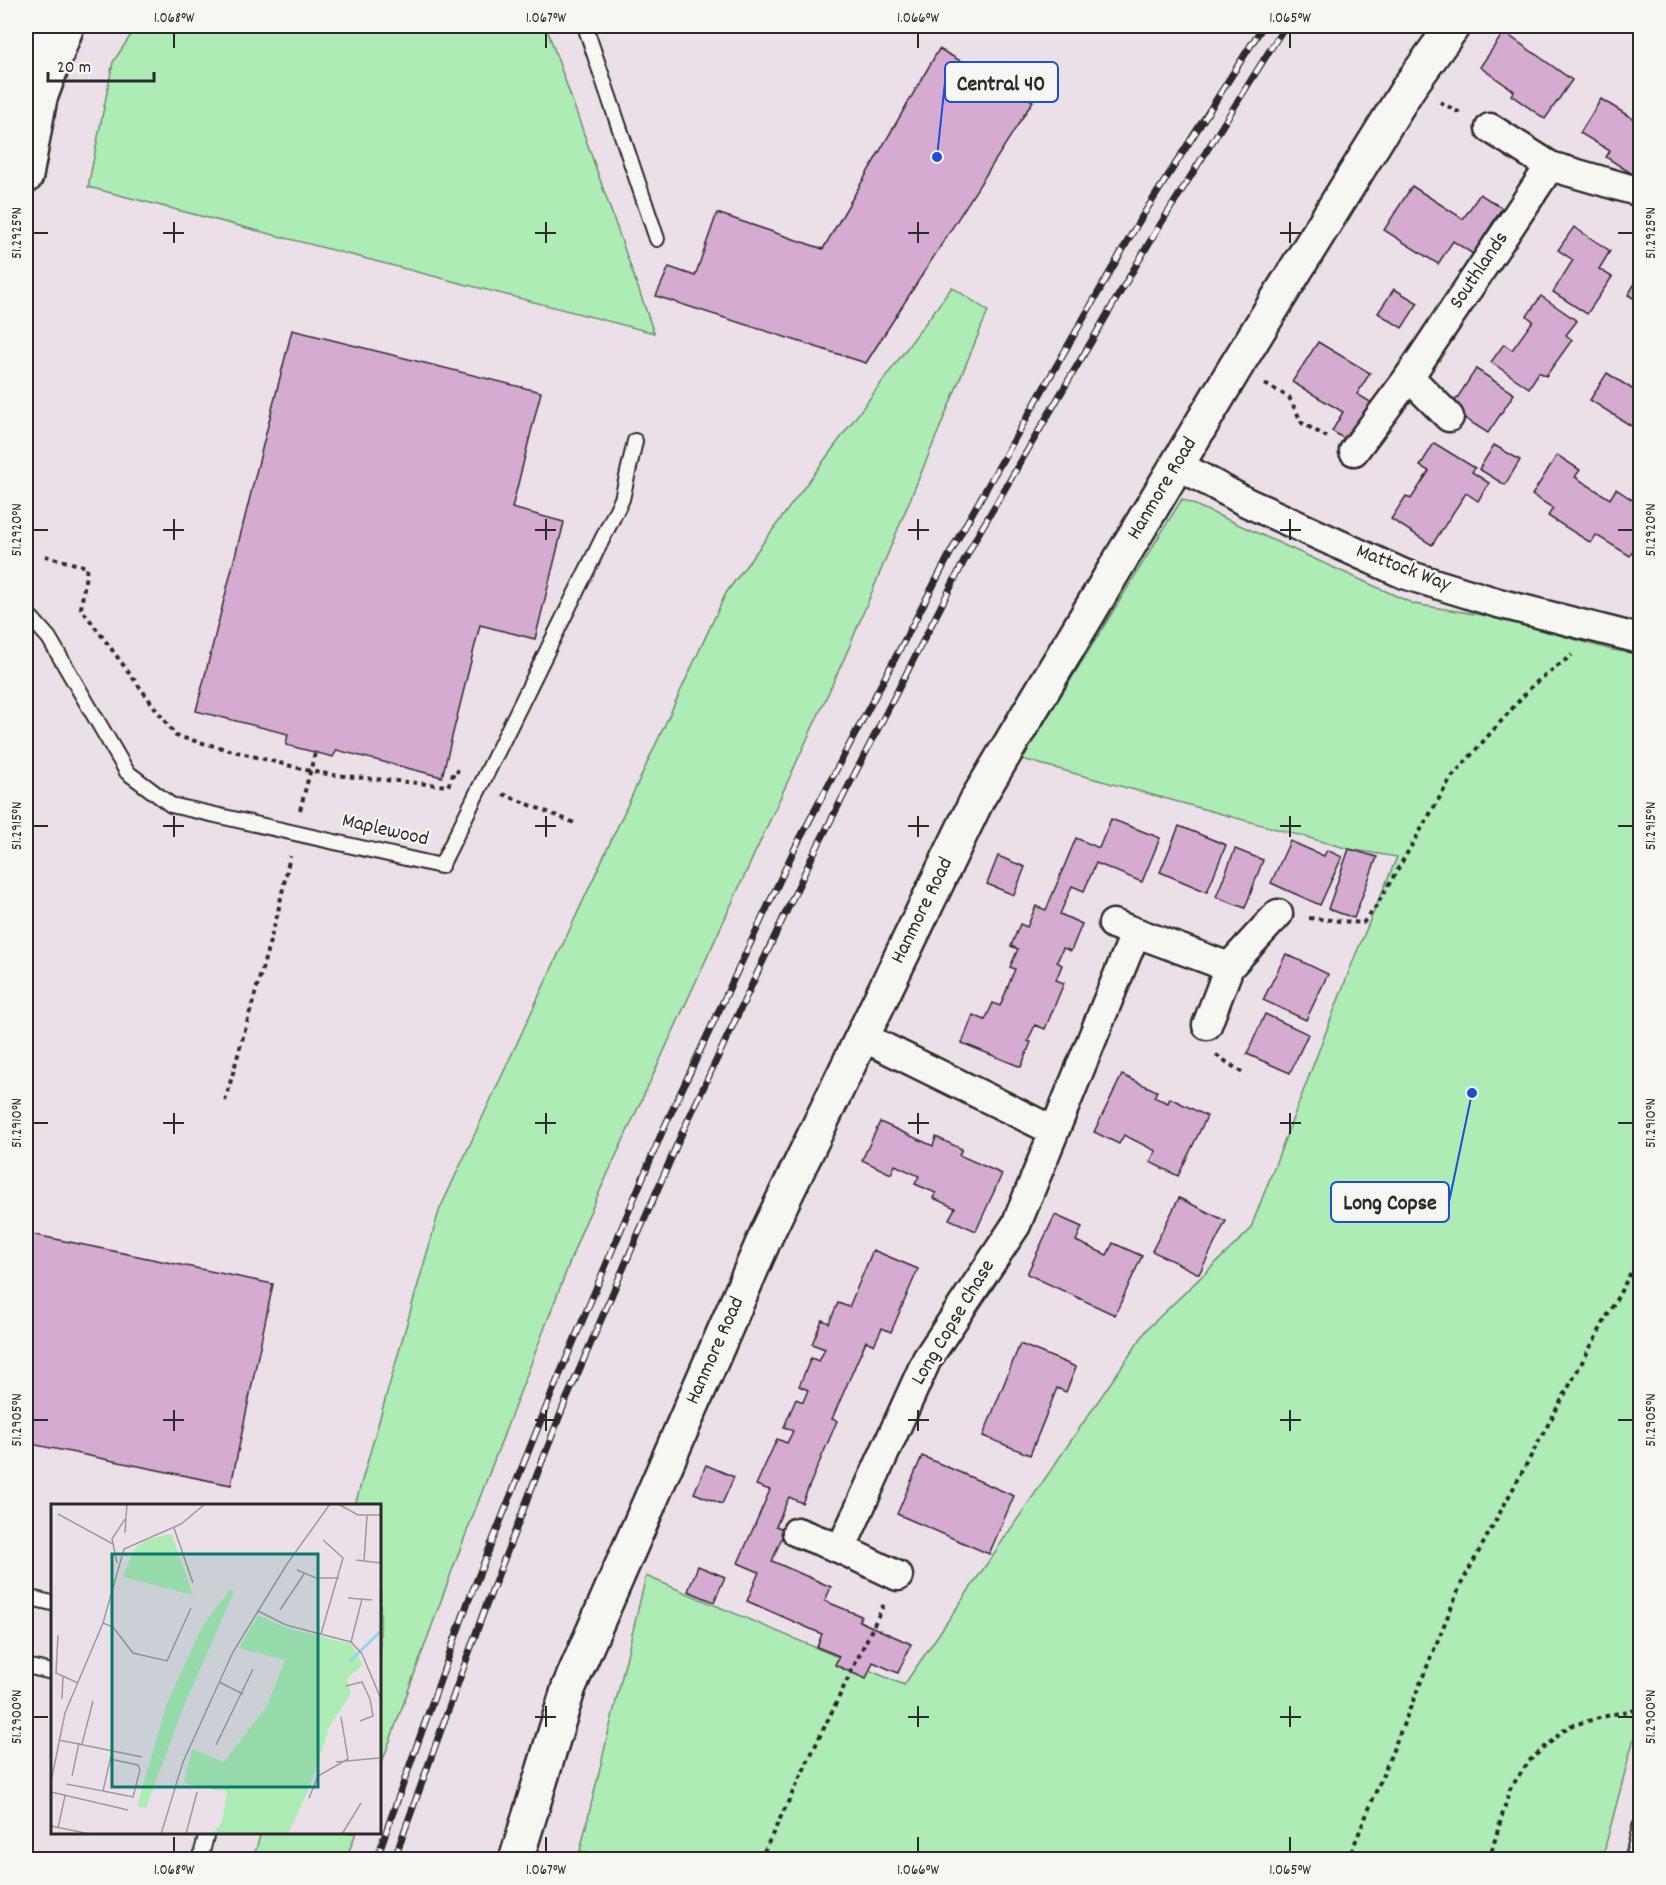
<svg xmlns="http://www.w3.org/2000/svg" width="1666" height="1885" font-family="Dekko,sans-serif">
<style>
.green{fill:#adecb4;stroke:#6c8c70;stroke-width:1.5}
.building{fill:#d5abd1;stroke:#2b2b2b;stroke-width:1.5}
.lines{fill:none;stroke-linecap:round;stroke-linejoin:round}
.service-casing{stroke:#2b2b2b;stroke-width:18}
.minor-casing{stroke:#2b2b2b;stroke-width:33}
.tertiary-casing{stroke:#2b2b2b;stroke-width:38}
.path{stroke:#2b2b2b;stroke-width:4;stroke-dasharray:4.5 4.5;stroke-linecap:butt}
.service{stroke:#f6f6f2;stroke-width:14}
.minor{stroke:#f6f6f2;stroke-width:28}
.tertiary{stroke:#f6f6f2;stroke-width:33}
.rail-casing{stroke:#2b2b2b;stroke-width:7}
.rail{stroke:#f6f6f2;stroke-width:4.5;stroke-dasharray:14;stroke-linecap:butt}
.ticks{fill:none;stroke:#2b2b2b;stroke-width:2}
.labels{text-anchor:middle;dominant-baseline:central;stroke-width:4.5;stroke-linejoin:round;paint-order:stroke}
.street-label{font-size:21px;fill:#2b2b2b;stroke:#f6f6f2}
.inset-river{fill:none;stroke:#8fd7f1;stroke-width:3}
.inset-road{fill:none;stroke:#9f989c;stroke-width:1.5}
.view{fill:#0f766e;fill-opacity:0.15;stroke:#0f766e;stroke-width:3}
.inset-edge{fill:none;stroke:#2b2b2b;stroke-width:3}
.leader{fill:none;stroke:#1d4ed8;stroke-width:2}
.callout-dot{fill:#1d4ed8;stroke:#f6f6f2;stroke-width:2}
.callout{fill:#f6f6f2;stroke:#1d4ed8;stroke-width:2}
.callout-label{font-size:22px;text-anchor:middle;font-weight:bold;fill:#2b2b2b}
.neatline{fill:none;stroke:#2b2b2b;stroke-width:2}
.ticks-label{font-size:15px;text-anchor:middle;fill:#2b2b2b}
</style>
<rect width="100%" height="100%" fill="#ece0e8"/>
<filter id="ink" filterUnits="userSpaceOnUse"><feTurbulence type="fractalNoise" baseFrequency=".0167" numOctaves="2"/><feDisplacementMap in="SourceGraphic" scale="12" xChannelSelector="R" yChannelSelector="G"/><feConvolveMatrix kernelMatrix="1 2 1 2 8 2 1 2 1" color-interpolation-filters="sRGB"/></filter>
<g filter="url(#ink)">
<g class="green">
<path d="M 137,26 L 546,26 L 654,333 L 88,187 L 113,62 Z"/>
<path d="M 952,287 L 988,311 L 848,650 L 582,1230 L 453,1568 L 380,1768 L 380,1506 L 355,1505 L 439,1211 L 726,593 Z"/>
<path d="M 1182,499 L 1414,604 L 1499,618 L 1612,650 L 1640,654 L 1640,1715 L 1602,1859 L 623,1860 L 580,1851 L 646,1576 L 904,1685 L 1148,1328 L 1250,1230 L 1355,956 L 1397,857 L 1349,849 L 1022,759 Z"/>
<path d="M 261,1833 L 261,1832 L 356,1833 L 346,1859 L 253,1859 Z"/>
</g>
<g class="building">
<path d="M 1504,32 L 1572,80 L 1545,119 L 1511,95 L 1514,91 L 1480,67 Z"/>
<path d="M 939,49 L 1033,101 L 866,363 L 656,296 L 669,267 L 695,276 L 717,213 L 823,249 Z"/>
<path d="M 1601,99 L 1640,123 L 1640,179 L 1606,157 L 1610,151 L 1580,133 Z"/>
<path d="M 1412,186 L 1463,219 L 1480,194 L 1502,208 L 1473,254 L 1453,241 L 1438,264 L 1384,230 Z"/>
<path d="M 1574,227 L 1610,251 L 1599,269 L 1612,277 L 1587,314 L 1553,292 L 1573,260 L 1558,250 Z"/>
<path d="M 1640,275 L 1640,302 L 1628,295 Z"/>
<path d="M 1394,289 L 1418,303 L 1402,328 L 1378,313 Z"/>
<path d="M 1541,296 L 1577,321 L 1566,335 L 1572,340 L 1546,376 L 1539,372 L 1529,388 L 1491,362 L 1504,344 L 1512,350 L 1533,321 L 1527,316 Z"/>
<path d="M 292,330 L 541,392 L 512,508 L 564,522 L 535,639 L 480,625 L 442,777 L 337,750 L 333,757 L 286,745 L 288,734 L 196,711 Z"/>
<path d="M 1318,342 L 1370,373 L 1357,394 L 1377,406 L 1354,445 L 1332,431 L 1343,412 L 1292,382 Z"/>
<path d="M 1476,369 L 1514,394 L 1488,433 L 1450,409 Z"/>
<path d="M 1607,373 L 1640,394 L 1640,422 L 1636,429 L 1590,400 Z"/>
<path d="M 1434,443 L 1475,468 L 1472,472 L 1489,483 L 1478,501 L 1466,493 L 1432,545 L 1391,519 L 1406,496 L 1411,499 L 1429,471 L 1420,466 Z"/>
<path d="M 1494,445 L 1520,460 L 1505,485 L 1479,469 Z"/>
<path d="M 1557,455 L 1580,470 L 1575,477 L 1610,499 L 1616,489 L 1640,505 L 1640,543 L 1639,542 L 1630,556 L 1596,535 L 1591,543 L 1548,516 L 1553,508 L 1532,495 Z"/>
<path d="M 1111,819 L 1160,838 L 1142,882 L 1096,863 L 1084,891 L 1072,886 L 1060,914 L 1082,924 L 1071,951 L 1063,948 L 1057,962 L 1062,965 L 1056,980 L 1064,983 L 1045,1029 L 1035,1025 L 1028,1041 L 1031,1042 L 1021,1067 L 962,1043 L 973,1015 L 985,1020 L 993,1003 L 1000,1006 L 1015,969 L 1010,967 L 1018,949 L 1011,946 L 1020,924 L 1027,927 L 1036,906 L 1046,910 L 1076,838 L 1099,848 Z"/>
<path d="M 1179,826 L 1226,845 L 1207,892 L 1160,872 Z"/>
<path d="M 1290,841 L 1324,856 L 1327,850 L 1342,857 L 1320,905 L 1271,883 Z"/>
<path d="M 1235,849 L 1263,860 L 1245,908 L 1216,897 Z"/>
<path d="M 1349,849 L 1377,857 L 1354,918 L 1328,909 Z"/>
<path d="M 998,856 L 1025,867 L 1014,895 L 987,884 Z"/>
<path d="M 1286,954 L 1328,974 L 1306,1020 L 1263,1000 Z"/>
<path d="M 1265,1014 L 1308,1034 L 1290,1073 L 1247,1054 Z"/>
<path d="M 1122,1075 L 1157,1091 L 1154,1097 L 1168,1103 L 1170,1098 L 1207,1116 L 1178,1176 L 1150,1162 L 1156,1151 L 1124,1135 L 1119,1144 L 1094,1132 Z"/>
<path d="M 880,1122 L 933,1146 L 936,1137 L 962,1149 L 959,1155 L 1002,1174 L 976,1231 L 949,1219 L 955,1208 L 933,1198 L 936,1193 L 915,1184 L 919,1176 L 895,1165 L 891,1174 L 862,1160 Z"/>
<path d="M 1179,1198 L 1226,1221 L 1199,1274 L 1152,1251 Z"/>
<path d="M 1055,1215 L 1082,1227 L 1076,1241 L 1107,1255 L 1113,1243 L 1142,1256 L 1115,1315 L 1027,1274 Z"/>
<path d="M 26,1233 L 273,1284 L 231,1485 L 26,1443 Z"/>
<path d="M 873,1250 L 918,1269 L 891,1332 L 882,1328 L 874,1345 L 866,1341 L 832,1419 L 837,1421 L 802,1503 L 789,1497 L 776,1526 L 785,1530 L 772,1561 L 831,1587 L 825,1601 L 861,1616 L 859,1621 L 911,1644 L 898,1673 L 873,1662 L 866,1679 L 835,1665 L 839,1656 L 817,1647 L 822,1634 L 747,1601 L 759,1572 L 738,1563 L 770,1490 L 756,1485 L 777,1439 L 787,1443 L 793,1431 L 784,1427 L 796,1399 L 803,1402 L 808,1390 L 799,1386 L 811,1358 L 819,1361 L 825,1349 L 812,1344 L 822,1320 L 829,1323 L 838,1303 L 849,1307 Z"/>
<path d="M 1020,1344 L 1076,1367 L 1066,1392 L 1057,1388 L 1030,1455 L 983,1436 Z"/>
<path d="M 922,1456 L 1014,1496 L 989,1554 L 897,1514 Z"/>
<path d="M 706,1465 L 734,1477 L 722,1504 L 694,1493 Z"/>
<path d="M 698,1566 L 725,1577 L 714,1602 L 688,1591 Z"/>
</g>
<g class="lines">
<g class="service-casing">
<g id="service">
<path d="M 585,26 L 657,239"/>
<path d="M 26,612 L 49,638 L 127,772 L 171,805 L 441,866 L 622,499 L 635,441"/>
<path d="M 26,1597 L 52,1603"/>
<path d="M 26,1666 L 52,1672"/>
<path d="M 200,1860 L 207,1832"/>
<path d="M 1632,1860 L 1640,1827"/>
</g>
</g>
<g class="minor-casing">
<g id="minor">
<path d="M 1490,128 L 1550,166 L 1640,192"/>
<path d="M 1409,377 L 1449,417"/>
<path d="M 1354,451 L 1409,377 L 1550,166"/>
<path d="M 1178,465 L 1246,502 L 1404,574 L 1498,603 L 1640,639"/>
<path d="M 1113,924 L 1229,967"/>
<path d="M 1207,1025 L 1229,967 L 1278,914"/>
<path d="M 863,1037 L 1054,1131"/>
<path d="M 797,1532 L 841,1549 L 898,1576"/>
<path d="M 841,1549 L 927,1359 L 1016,1225 L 1135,934"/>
</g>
</g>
<g class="tertiary-casing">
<g id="tertiary">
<path d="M 36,26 L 40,84"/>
<path d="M 26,176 L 40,98 L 67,26"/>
<path d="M 516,1860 L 569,1687 L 768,1231 L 978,798 L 1235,368 L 1409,87 L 1453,26"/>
</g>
</g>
<g class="path">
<path d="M 1440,102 L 1462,114"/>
<path d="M 1265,384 L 1289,397 L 1302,423 L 1327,437"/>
<path d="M 45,556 L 87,567 L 81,608 L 176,736 L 310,771 L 334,775 L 448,786 L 455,770 L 459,772"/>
<path d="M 503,794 L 577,824"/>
<path d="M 300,810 L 315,753"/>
<path d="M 1309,918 L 1363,923 L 1375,908 L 1451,778 L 1533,685 L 1572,655"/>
<path d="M 1216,1055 L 1246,1075"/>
<path d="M 225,1101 L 277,916 L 290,856"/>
<path d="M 760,1860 L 884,1604"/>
<path d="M 1348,1860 L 1460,1586 L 1640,1256"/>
<path d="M 1489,1860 L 1510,1789 L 1529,1761 L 1569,1726 L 1622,1712 L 1640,1710"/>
</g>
<use href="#service" class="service"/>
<use href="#minor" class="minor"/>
<use href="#tertiary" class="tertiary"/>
<g class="rail-casing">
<g id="rail">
<path d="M 376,1860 L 468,1602 L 551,1395 L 663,1130 L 794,850 L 962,531 L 1138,223 L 1263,26"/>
<path d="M 394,1860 L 484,1611 L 564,1405 L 682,1133 L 812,857 L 976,538 L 1155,233 L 1285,26"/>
</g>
</g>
<use href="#rail" class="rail"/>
</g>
</g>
<path class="ticks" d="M 174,33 L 174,48M 546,33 L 546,48M 918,33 L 918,48M 1290,33 L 1290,48M 174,222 L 174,243M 546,222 L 546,243M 918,222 L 918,243M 1290,222 L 1290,243M 33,233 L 48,233M 163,233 L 184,233M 535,233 L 556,233M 908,233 L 929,233M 1280,233 L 1301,233M 1618,233 L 1633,233M 174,519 L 174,540M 546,519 L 546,540M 918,519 L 918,540M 1290,519 L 1290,540M 33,530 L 48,530M 163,530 L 184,530M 535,530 L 556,530M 908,530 L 929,530M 1280,530 L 1301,530M 1618,530 L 1633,530M 174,816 L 174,837M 546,816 L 546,837M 918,816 L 918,837M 1290,816 L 1290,837M 33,826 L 48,826M 163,826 L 184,826M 535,826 L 556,826M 908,826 L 929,826M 1280,826 L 1301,826M 1618,826 L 1633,826M 174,1113 L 174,1134M 546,1113 L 546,1134M 918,1113 L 918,1134M 1290,1113 L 1290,1134M 33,1123 L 48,1123M 163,1123 L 184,1123M 535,1123 L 556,1123M 908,1123 L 929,1123M 1280,1123 L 1301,1123M 1618,1123 L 1633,1123M 174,1410 L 174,1431M 546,1410 L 546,1431M 918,1410 L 918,1431M 1290,1410 L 1290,1431M 33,1420 L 48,1420M 163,1420 L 184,1420M 535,1420 L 556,1420M 908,1420 L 929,1420M 1280,1420 L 1301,1420M 1618,1420 L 1633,1420M 546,1706 L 546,1727M 918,1706 L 918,1727M 1290,1706 L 1290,1727M 33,1717 L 48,1717M 535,1717 L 556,1717M 908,1717 L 929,1717M 1280,1717 L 1301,1717M 1618,1717 L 1633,1717M 174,1837 L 174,1852M 546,1837 L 546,1852M 918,1837 L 918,1852M 1290,1837 L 1290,1852"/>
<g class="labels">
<g class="street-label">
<text transform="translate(1480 271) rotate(-56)">Southlands</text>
<text transform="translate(1163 489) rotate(-59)">Hanmore Road</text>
<text transform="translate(1403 569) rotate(21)">Mattock Way</text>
<text transform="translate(385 831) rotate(13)">Maplewood</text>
<text transform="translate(923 911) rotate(-64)">Hanmore Road</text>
<text transform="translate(954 1323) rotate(-59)">Long Copse Chase</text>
<text transform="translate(716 1351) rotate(-66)">Hanmore Road</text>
</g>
</g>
<g transform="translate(51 1504)">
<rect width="330" height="330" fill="#ece0e8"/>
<path d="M 117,30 L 121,31 L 142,91 L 72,73 L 83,45 L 96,36 ZM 179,85 L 183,88 L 133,202 L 95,304 L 86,302 L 116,199 L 151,123 ZM 207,111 L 236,124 L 300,140 L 312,161 L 296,174 L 300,190 L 279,222 L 257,287 L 237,330 L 161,330 L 171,318 L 176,288 L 133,279 L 141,245 L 173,258 L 216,202 L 234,156 L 188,144 Z" fill="#adecb4"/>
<path class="inset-river" d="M 299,157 L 330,127"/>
<path class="inset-road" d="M 287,0 L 307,11 L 330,11M 7,10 L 62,40M 123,24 L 142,79M 74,29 L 76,0M 305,56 L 330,59M 313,57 L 316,12M 66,59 L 61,35 L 74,15M 246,66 L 265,74 L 288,74M 297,94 L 321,96M 229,106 L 253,70M 207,107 L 235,121 L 300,138 L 311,150 L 330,195M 52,119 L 62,123 L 82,149 L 116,157 L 140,104M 270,130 L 292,54 L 272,36M 7,131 L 5,169 L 27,179M 300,138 L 311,95M 168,178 L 192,190M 295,182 L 311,178 L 319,195 L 322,212 L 309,217M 11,195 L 12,173M 8,236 L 91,253M 31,240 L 42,197M 165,241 L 202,165M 285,258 L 328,254M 21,272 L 28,239M 0,278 L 14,209 L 52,119 L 73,45 L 130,20 L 154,0M 15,280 L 52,287 L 60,252M 52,287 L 82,293 L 89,266 L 87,261 L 59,255M 0,288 L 77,306M 258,294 L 267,272 L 297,255 L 290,213M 0,322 L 39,330M 7,324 L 14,292M 110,330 L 132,258 L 182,148 L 236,60 L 279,0M 135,330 L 146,288M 291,330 L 310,299"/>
<path class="view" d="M 61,50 L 267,50 L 267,283 L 61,283 Z"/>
<rect width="330" height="330" class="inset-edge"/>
</g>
<path class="leader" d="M937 157L945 82M1472 1093L1449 1202"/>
<g class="callout-dot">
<circle cx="937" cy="157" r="6"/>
<circle cx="1472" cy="1093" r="6"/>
</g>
<g class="callout">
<rect x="945" y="62" width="113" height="40" rx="6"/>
<rect x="1331" y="1182" width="118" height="40" rx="6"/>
</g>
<g class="callout-label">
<text x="1001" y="90">Central 40</text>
<text x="1390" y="1209">Long Copse</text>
</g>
<rect width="1666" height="1885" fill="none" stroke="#f6f6f2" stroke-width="66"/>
<path d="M48 72v9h106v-9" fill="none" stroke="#2b2b2b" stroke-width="3"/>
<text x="57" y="72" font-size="18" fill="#2b2b2b" stroke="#f6f6f2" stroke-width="4.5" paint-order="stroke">20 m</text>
<rect x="33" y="33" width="1600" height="1819" class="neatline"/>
<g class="ticks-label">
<text x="174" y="22">1.068°W</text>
<text x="546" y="22">1.067°W</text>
<text x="918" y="22">1.066°W</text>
<text x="1290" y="22">1.065°W</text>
<text transform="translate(16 233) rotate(-90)" y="5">51.2925°N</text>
<text transform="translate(1650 233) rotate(-90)" y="5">51.2925°N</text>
<text transform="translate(16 530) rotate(-90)" y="5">51.2920°N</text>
<text transform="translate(1650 530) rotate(-90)" y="5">51.2920°N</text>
<text transform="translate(16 826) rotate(-90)" y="5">51.2915°N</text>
<text transform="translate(1650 826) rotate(-90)" y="5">51.2915°N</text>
<text transform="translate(16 1123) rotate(-90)" y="5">51.2910°N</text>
<text transform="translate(1650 1123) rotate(-90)" y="5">51.2910°N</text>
<text transform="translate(16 1420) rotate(-90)" y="5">51.2905°N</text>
<text transform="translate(1650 1420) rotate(-90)" y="5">51.2905°N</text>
<text transform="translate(16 1717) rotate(-90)" y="5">51.2900°N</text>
<text transform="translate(1650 1717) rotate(-90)" y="5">51.2900°N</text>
<text x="174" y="1874">1.068°W</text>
<text x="546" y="1874">1.067°W</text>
<text x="918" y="1874">1.066°W</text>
<text x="1290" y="1874">1.065°W</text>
</g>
</svg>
